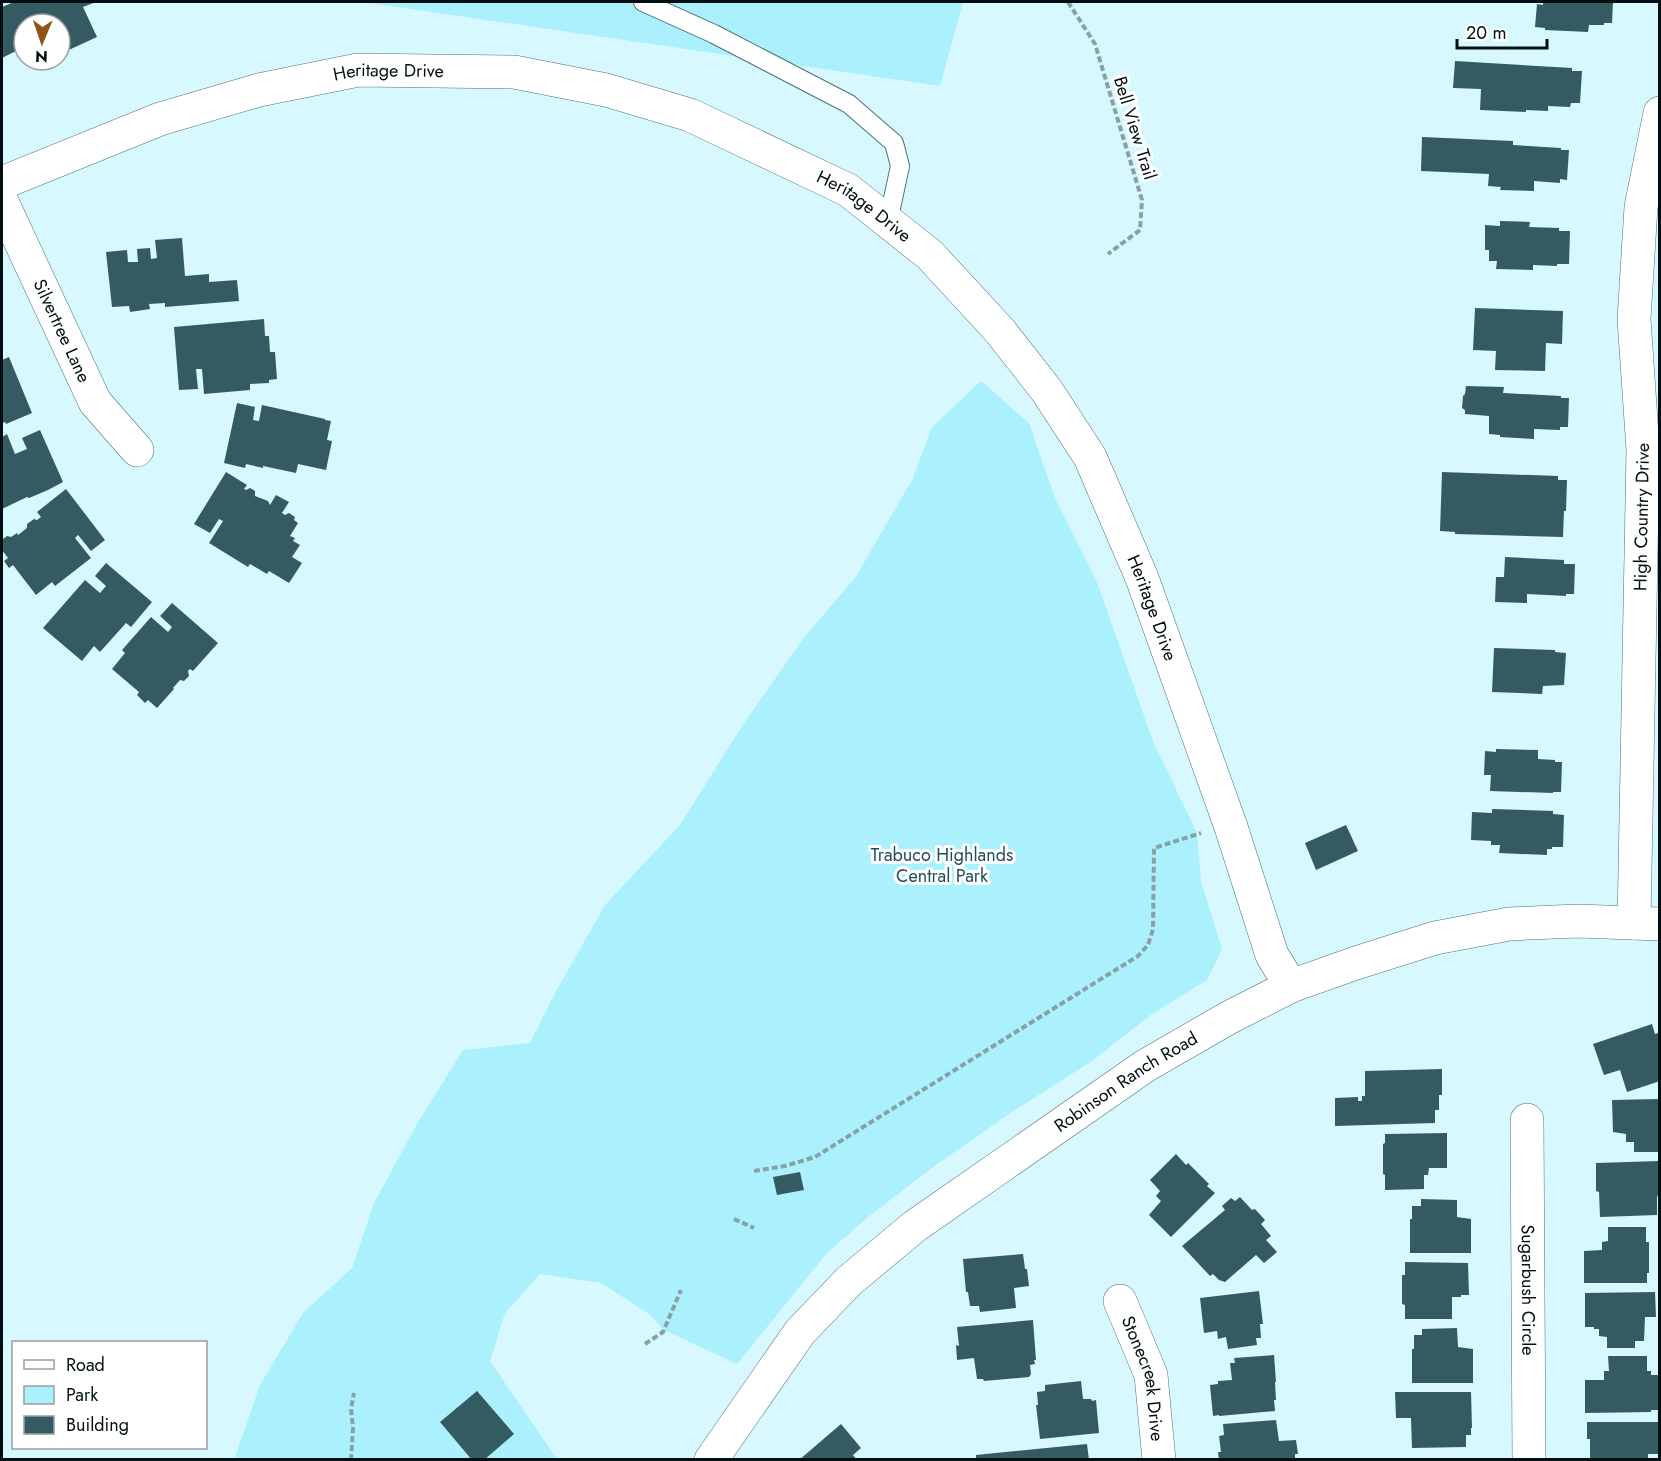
<svg xmlns="http://www.w3.org/2000/svg" width="1661" height="1461" font-family="Jost,sans-serif">
<rect width="100%" height="100%" fill="#d7f8fe"/>
<g fill="#abf1fd">
<polygon points="363,2 963,2 940,86"/>
<polygon points="981,381 1029,423 1055,498 1097,582 1153,741 1197,833 1201,881 1222,949 1207,980 1152,1014 1092,1061 1012,1112 936,1165 868,1217 827,1253 737,1364 664,1330 649,1314 601,1283 540,1274 505,1313 490,1361 557,1459 234,1460 260,1385 303,1313 352,1268 374,1203 418,1122 463,1050 530,1043 555,993 605,905 680,825 746,720 806,635 855,578 912,480 932,427"/>
</g>
<g fill="#355b62">
<polygon points="14,2 96,2 83,7 97,37 60,54 60,24 24,24 24,63 18,50 2,58 2,7"/>
<polygon points="1543,2 1613,2 1612,23 1604,23 1604,25 1589,25 1588,32 1545,30 1545,28 1535,27 1537,4 1543,5"/>
<polygon points="1455,61 1572,68 1572,71 1582,71 1580,103 1571,103 1570,107 1548,106 1548,111 1526,110 1526,112 1480,110 1481,89 1453,88"/>
<polygon points="1422,137 1513,141 1513,145 1561,148 1561,150 1569,150 1567,180 1560,179 1560,183 1534,181 1534,191 1500,190 1501,187 1488,186 1489,174 1421,171"/>
<polygon points="1500,221 1530,222 1529,227 1559,228 1559,231 1570,231 1569,264 1557,264 1557,266 1533,265 1533,270 1496,269 1497,261 1489,261 1489,250 1485,250 1485,225 1500,226"/>
<polygon points="182,238 185,276 209,274 209,282 237,280 239,301 165,307 165,303 149,304 150,309 130,312 129,306 112,307 106,252 127,250 128,262 138,262 137,249 150,248 151,259 157,258 155,240"/>
<polygon points="1475,308 1563,311 1562,344 1546,343 1545,371 1495,370 1496,351 1473,350"/>
<polygon points="264,319 265,336 269,336 270,352 275,352 277,379 269,380 269,383 250,384 250,390 204,394 202,369 196,369 198,389 179,390 174,327"/>
<polygon points="9,357 32,413 6,424 5,422 2,423 2,360"/>
<polygon points="1466,386 1504,387 1503,393 1561,396 1561,398 1569,398 1568,427 1560,427 1560,430 1534,429 1534,439 1500,437 1500,435 1489,434 1489,416 1465,414 1465,410 1462,408 1463,396 1465,394"/>
<polygon points="237,403 255,407 253,420 259,421 262,405 325,419 325,420 331,421 327,440 332,441 326,470 298,464 296,473 263,466 263,468 246,464 245,468 224,463"/>
<polygon points="40,430 63,482 48,490 29,498 27,497 2,509 2,437 7,434 15,454 27,449 22,438"/>
<polygon points="226,472 247,485 244,489 246,490 250,488 255,491 255,496 268,501 270,505 276,495 289,502 282,513 285,515 289,513 295,517 294,520 298,523 290,536 295,538 293,541 300,545 292,557 302,563 289,583 269,571 267,574 250,564 248,567 209,543 223,521 219,519 210,533 194,524"/>
<polygon points="1442,472 1558,476 1558,480 1567,480 1566,511 1564,511 1563,537 1455,534 1455,532 1440,531"/>
<polygon points="66,489 105,540 91,551 78,535 75,538 91,558 55,586 52,582 36,595 13,565 9,568 4,561 8,558 2,550 2,540 7,536 11,537 17,533 18,535 27,528 27,524 34,519 37,520 41,517 37,512"/>
<polygon points="1505,557 1564,560 1564,564 1575,564 1574,594 1566,594 1566,596 1527,594 1527,603 1495,602 1496,577 1504,577"/>
<polygon points="106,563 152,602 131,627 126,623 100,652 94,646 82,661 43,628 85,580 100,593 106,586 95,576"/>
<polygon points="172,603 218,643 193,671 190,669 188,671 189,676 184,681 180,680 173,688 174,689 157,708 148,700 145,703 137,695 139,692 112,669 125,653 122,650 151,617 168,632 172,627 160,616"/>
<polygon points="1494,648 1555,650 1555,652 1566,653 1564,685 1543,686 1542,694 1492,692"/>
<polygon points="1496,749 1538,750 1538,759 1555,760 1555,762 1562,762 1561,792 1553,792 1553,793 1490,791 1491,775 1484,775 1485,751 1496,752"/>
<polygon points="1492,809 1553,811 1553,814 1564,815 1563,847 1552,847 1552,849 1547,849 1547,855 1499,853 1500,845 1491,845 1491,841 1471,840 1472,812 1492,813"/>
<polygon points="1346,825 1358,851 1316,870 1305,843"/>
<polygon points="1652,1024 1655,1034 1658,1033 1660,1038 1660,1081 1627,1092 1620,1070 1604,1075 1593,1044"/>
<polygon points="1442,1069 1442,1095 1439,1095 1439,1110 1435,1110 1435,1123 1335,1126 1335,1098 1358,1097 1358,1101 1362,1101 1362,1096 1365,1096 1365,1071"/>
<polygon points="1660,1099 1660,1152 1634,1152 1634,1142 1626,1142 1626,1134 1613,1132 1612,1100"/>
<polygon points="1447,1133 1447,1168 1429,1168 1428,1175 1424,1175 1424,1189 1385,1190 1385,1175 1383,1174 1383,1144 1385,1143 1385,1134"/>
<polygon points="1176,1154 1186,1165 1188,1163 1209,1184 1207,1186 1215,1193 1171,1237 1149,1215 1161,1201 1156,1196 1160,1191 1150,1180"/>
<polygon points="1660,1161 1660,1195 1657,1196 1657,1215 1600,1217 1599,1192 1596,1191 1596,1163"/>
<polygon points="800,1172 804,1190 777,1195 773,1177"/>
<polygon points="1240,1197 1252,1210 1255,1209 1265,1220 1261,1224 1271,1236 1266,1240 1277,1252 1264,1263 1256,1255 1225,1282 1219,1280 1213,1274 1210,1276 1182,1246 1225,1210 1222,1206 1231,1198 1235,1201"/>
<polygon points="1421,1199 1457,1200 1457,1217 1471,1219 1471,1253 1410,1253 1410,1219 1412,1219 1412,1206 1421,1206"/>
<polygon points="1608,1227 1646,1227 1646,1242 1649,1242 1649,1273 1647,1273 1647,1283 1584,1283 1584,1251 1602,1250 1602,1242 1608,1241"/>
<polygon points="1023,1254 1025,1269 1027,1269 1029,1286 1014,1288 1016,1308 980,1312 979,1306 970,1306 968,1292 966,1292 963,1259"/>
<polygon points="1405,1262 1468,1263 1469,1295 1461,1295 1461,1297 1452,1297 1452,1319 1405,1319 1405,1305 1402,1304 1402,1275 1405,1275"/>
<polygon points="1259,1291 1263,1324 1260,1324 1261,1338 1256,1338 1257,1345 1228,1349 1226,1337 1218,1339 1217,1331 1204,1333 1200,1298"/>
<polygon points="1655,1292 1656,1317 1645,1317 1644,1341 1635,1341 1635,1348 1607,1348 1607,1337 1599,1336 1599,1329 1594,1329 1594,1327 1585,1327 1585,1293"/>
<polygon points="1033,1320 1036,1360 1034,1360 1035,1364 1030,1365 1031,1374 1029,1377 984,1381 983,1379 977,1379 974,1358 957,1360 956,1345 959,1346 957,1327"/>
<polygon points="1457,1328 1458,1347 1473,1349 1473,1383 1412,1383 1412,1349 1414,1349 1414,1335 1422,1335 1422,1329"/>
<polygon points="1274,1355 1276,1382 1275,1382 1276,1400 1274,1400 1275,1411 1219,1416 1219,1415 1213,1416 1210,1385 1218,1384 1218,1381 1232,1380 1230,1363 1235,1363 1234,1358"/>
<polygon points="1608,1356 1647,1356 1647,1371 1651,1371 1651,1375 1660,1375 1660,1410 1651,1410 1651,1412 1585,1413 1585,1380 1604,1380 1604,1371 1609,1371"/>
<polygon points="1081,1381 1083,1399 1091,1399 1092,1401 1096,1400 1099,1433 1040,1439 1036,1405 1038,1405 1037,1392 1045,1391 1045,1385"/>
<polygon points="477,1391 514,1434 484,1460 472,1460 440,1422"/>
<polygon points="1395,1392 1471,1392 1472,1428 1471,1428 1471,1435 1466,1435 1466,1447 1412,1448 1411,1418 1396,1418"/>
<polygon points="1276,1420 1279,1441 1296,1440 1298,1454 1295,1454 1295,1460 1219,1460 1218,1452 1221,1452 1219,1436 1224,1435 1223,1424"/>
<polygon points="1587,1422 1660,1422 1660,1454 1648,1454 1648,1460 1590,1460 1590,1439 1587,1439"/>
<polygon points="841,1424 861,1448 853,1455 857,1460 799,1460"/>
<polygon points="1087,1444 1089,1460 976,1460 976,1455"/>
</g>
<g fill="none" stroke-linecap="round" stroke-linejoin="round">
<g stroke="#4b7279" stroke-width="20">
<polyline id="lane" points="643,2 714,34 849,104 894,143 900,166 888,222"/>
</g>
<g stroke="#4b7279" stroke-width="34">
<g id="street">
<path id="s1" d="M2 183 160 119 259 90 358 70 514 72 606 90 690 115 848 190 930 255 1000 331 1047 391 1090 457 1142 578 1231 827 1272 955 1291 986"/>
<path id="s2" d="M2 202 95 402 137 450"/>
<path id="s3" d="M1634 923 1643 450 1634 319 1641 207 1660 113"/>
<path id="s4" d="M1527 1120 1529 1460"/>
<path id="s5" d="M1120 1301 1151 1375 1159 1460"/>
</g>
</g>
<g stroke="#4b7279" stroke-width="34">
<g id="secondary">
<path id="s6" d="M711 1460 800 1332 849 1281 915 1226 1145 1066 1230 1017 1291 986 1356 963 1435 938 1509 924 1578 921 1660 924"/>
</g>
</g>
<g stroke="#87a1a6" stroke-width="4" stroke-dasharray="6 3" stroke-linecap="butt">
<polyline points="1068,2 1095,44 1142,200 1140,230 1108,254"/>
<polyline points="754,1171 785,1166 815,1157 1138,956 1148,945 1153,929 1154,848 1201,833"/>
<polyline points="734,1219 754,1228"/>
<polyline points="645,1344 663,1332 681,1290"/>
<polyline points="351,1460 353,1428 351,1409 354,1393"/>
</g>
<use href="#lane" stroke="#fff" stroke-width="18"/>
<use href="#street" stroke="#fff" stroke-width="33"/>
<use href="#secondary" stroke="#fff" stroke-width="33"/>
</g>
<g text-anchor="middle" dominant-baseline="central" stroke-width="6" stroke-linejoin="round" paint-order="stroke">
<g font-size="18" fill="#020f12" stroke="#fff">
<text stroke="none"><textPath href="#s1" startOffset="405">Heritage Drive</textPath></text>
<text transform="translate(1135 128) rotate(73)">Bell View Trail</text>
<text stroke="none"><textPath href="#s1" startOffset="909">Heritage Drive</textPath></text>
<text stroke="none"><textPath href="#s2" startOffset="142">Silvertree Lane</textPath></text>
<text stroke="none"><textPath href="#s3" startOffset="406">High Country Drive</textPath></text>
<text stroke="none"><textPath href="#s1" startOffset="1413">Heritage Drive</textPath></text>
<text stroke="none"><textPath href="#s6" startOffset="568">Robinson Ranch Road</textPath></text>
<text stroke="none"><textPath href="#s4" startOffset="170">Sugarbush Circle</textPath></text>
<text stroke="none"><textPath href="#s5" startOffset="82">Stonecreek Drive</textPath></text>
</g>
<g font-size="18" fill="#224e56" stroke="#fff">
<text x="942" y="855">Trabuco Highlands<tspan x="942" dy="21">Central Park</tspan></text>
</g>
</g>
<rect width="1661" height="1461" fill="none" stroke="#020f12" stroke-width="6"/>
<rect x="12" y="1341" width="195" height="108" fill="#ffffff" stroke="#9a9fa0" stroke-width="1.5"/>
<rect x="24" y="1360" width="30" height="9" fill="#ffffff" stroke="#9a9fa0" stroke-width="1.5"/>
<text x="66" y="1371" font-size="18" fill="#020f12">Road</text>
<rect x="24" y="1386" width="30" height="18" fill="#abf1fd" stroke="#9a9fa0" stroke-width="1.5"/>
<text x="66" y="1401" font-size="18" fill="#020f12">Park</text>
<rect x="24" y="1416" width="30" height="18" fill="#355b62" stroke="#9a9fa0" stroke-width="1.5"/>
<text x="66" y="1431" font-size="18" fill="#020f12">Building</text>
<g transform="translate(42 42) rotate(182)"><circle r="28" fill="#ffffff" stroke="#9a9fa0" stroke-width="1.5"/>
<path d="M0-4.5L10 22L0 15L-10 22Z" fill="#915417"/>
<text y="-9" font-size="16" font-weight="bold" text-anchor="middle" fill="#020f12">N</text>
</g>
<path d="M1457 39v9h90v-9" fill="none" stroke="#020f12" stroke-width="3"/>
<text x="1466" y="39" font-size="18" fill="#020f12" stroke="#ffffff" stroke-width="4.5" paint-order="stroke">20 m</text>
</svg>
